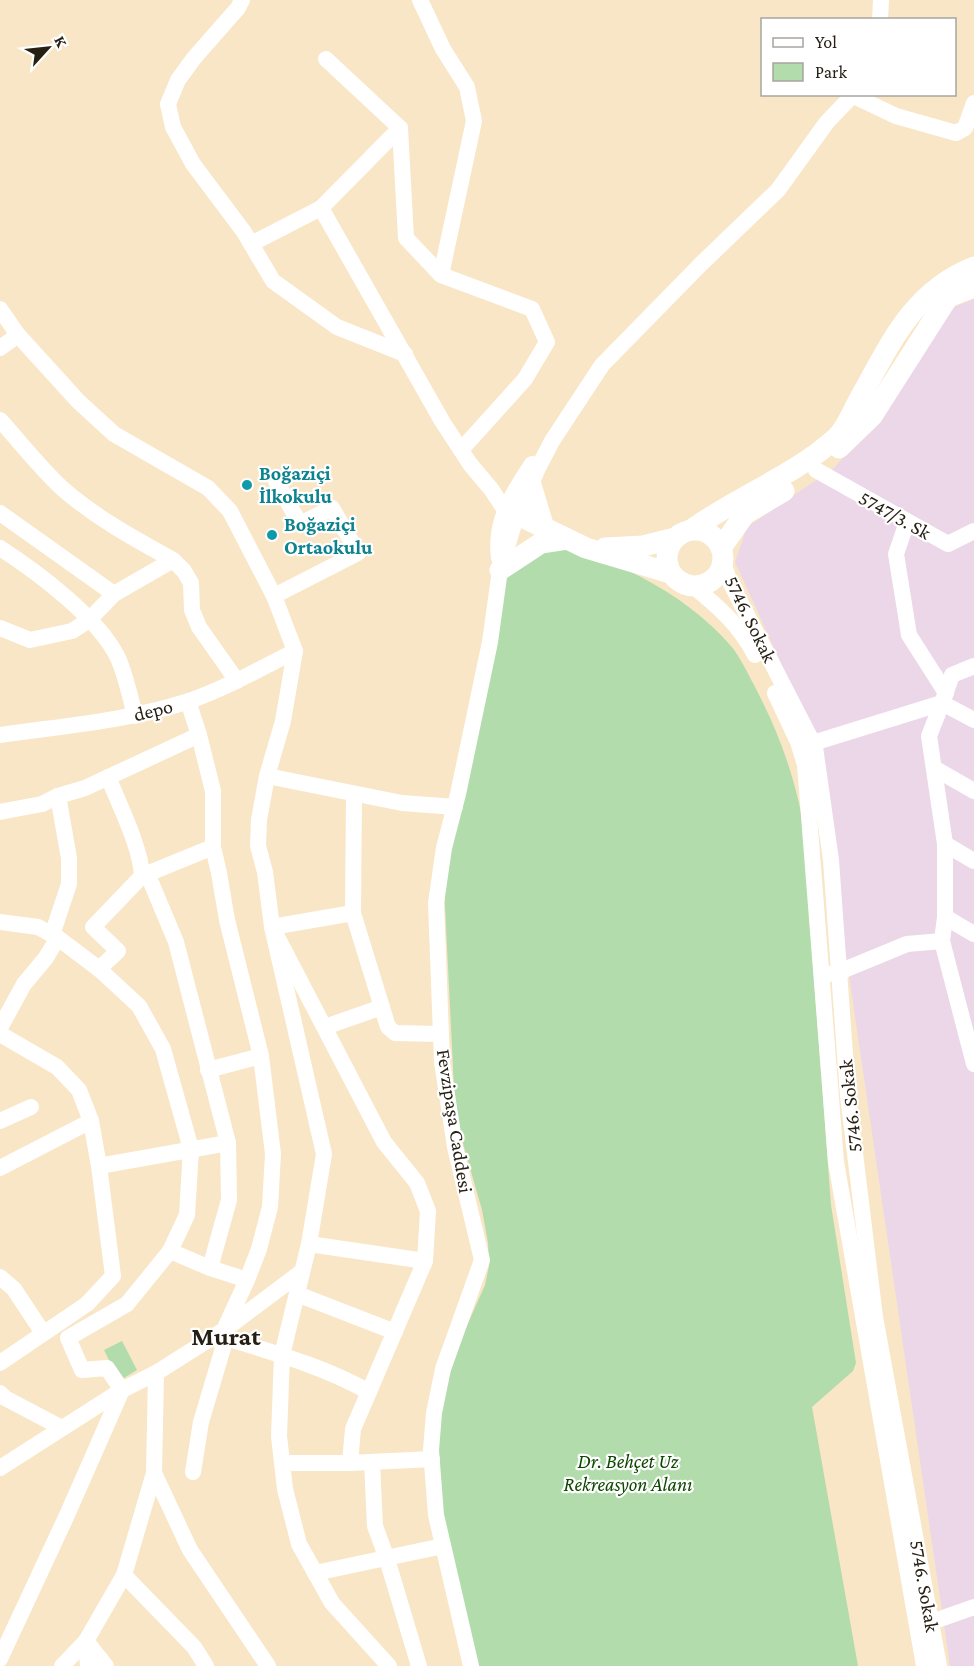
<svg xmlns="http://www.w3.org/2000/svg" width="974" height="1666" font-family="'Crimson Pro',serif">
<rect width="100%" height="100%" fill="#f9e6c6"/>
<polygon fill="#ebd7e7" points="974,299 974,1666 950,1666 814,736 735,562 747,527 834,468 877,419 949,309"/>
<g fill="#b2dcab">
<path d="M543 542C575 553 611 561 641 577 675 595 706 617 731 646 740 657 747 672 754 685 777 729 792 768 802 817L831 1205 856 1363 853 1371 812 1407 858 1666H472L436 1515 437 1414 461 1339 485 1285 489 1266 488 1243 482 1210 458 1126 455 1108 444 886 502 578Z"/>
<polygon points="122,1341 137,1370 119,1381 104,1350"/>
</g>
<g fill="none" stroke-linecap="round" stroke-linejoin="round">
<g stroke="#fff" stroke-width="16">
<polyline points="242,0 238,8 194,58 178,80 168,104 173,127 193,164 244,232 273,281 337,327 405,354"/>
<polyline points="420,0 443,49 467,87 474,121 441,275 532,309 547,342 525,379 461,450"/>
<polyline points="880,20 881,0"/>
<polyline points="326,59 400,128 406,238 441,275"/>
<polyline points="854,96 896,116 956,133 965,128 974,103"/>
<polyline points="321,208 442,421 470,464 491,489 505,510 518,515"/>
<polyline points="251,244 321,208 400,128"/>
<polyline points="0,309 18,335 78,401 114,434 208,488 230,511 274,596 295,651"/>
<polyline points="0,348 18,335"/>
<path d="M0 420C21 443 40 468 63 489 96 518 135 539 173 560L184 571 191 583 192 610 199 627 237 681"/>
<polyline points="816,470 948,544 974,531"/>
<polyline points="0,513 114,594"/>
<polyline points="907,522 896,554 909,635 946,693"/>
<path d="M0 548C37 572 99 618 118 658 126 676 130 696 135 716"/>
<path d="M499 558C494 521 512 494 532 464"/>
<polyline points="723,562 729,580 815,747 831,860 848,1096 875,1317 939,1666"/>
<path d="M694 587C719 607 740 626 755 655"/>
<polyline points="274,596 358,553 332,508 300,524 276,481"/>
<polyline points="0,628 30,640 72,631 89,620 114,594 173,560"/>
<polyline points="295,651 283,721 267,776 259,820 258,846 265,872 272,927 324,1154 309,1244 282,1355 279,1436 285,1489 299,1544 332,1603 389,1666"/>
<polyline points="775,693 798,742 805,765 836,1162 924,1666"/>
<polyline points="974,720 942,703 929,736 945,844 945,917 942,941 974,1064"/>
<path d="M0 735C62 726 126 721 186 702 224 689 260 669 295 651"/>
<polyline points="813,743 942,703 952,675 974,666"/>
<polyline points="934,768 974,791"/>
<polyline points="267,776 402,803 455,807"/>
<path d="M108 777C119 804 141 848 142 876L150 880 176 942 228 1143 229 1200 210 1268"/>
<polyline points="354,794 353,913 388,1027 395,1033 441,1034"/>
<polyline points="0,812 42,804 58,796 85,788 199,735"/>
<polyline points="945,844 974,861"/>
<polyline points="945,917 974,934"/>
<polyline points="0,922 38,927 58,938 99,969 139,1006 163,1049 191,1149 187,1215 170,1251 210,1268 247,1280"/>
<polyline points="52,935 69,884 69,858 58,796"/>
<polyline points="99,969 118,951 93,927 142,876 213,847"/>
<polyline points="829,974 839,972 907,944 942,941"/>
<polyline points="325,1027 382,1007"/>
<polyline points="0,1028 24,984 45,959 58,938"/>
<polyline points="0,1034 57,1067 79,1090 91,1121 99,1166 113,1276 87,1304 0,1363"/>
<polyline points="208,1070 261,1056"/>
<polyline points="0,1121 31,1107"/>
<polyline points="99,1166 228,1143"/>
<polyline points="0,1168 91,1121"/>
<polyline points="309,1244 425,1261"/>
<path d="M300 1273 224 1330 226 1338C275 1353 325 1367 369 1392"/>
<polyline points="0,1277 14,1289 43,1333"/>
<polyline points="297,1294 395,1332"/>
<polyline points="156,1373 154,1473 190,1550 268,1666"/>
<polyline points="0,1393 5,1398 62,1428"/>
<polyline points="372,1462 375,1526 387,1559 419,1666"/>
<polyline points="282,1463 350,1463 432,1459"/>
<polyline points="350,1463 353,1429 425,1261 428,1211 417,1183 384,1142 272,927 353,913"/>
<polyline points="0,1468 122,1390 156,1373 224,1330 247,1280 259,1249 270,1207 273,1154 261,1056 227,920 219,873 213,847 213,791 199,735 188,701"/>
<polyline points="193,1472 201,1422 226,1338"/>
<polyline points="315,1573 443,1546"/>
<polyline points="124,1575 194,1647 206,1666"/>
<polyline points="923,1625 974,1607"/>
<polyline points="0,1659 67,1515 122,1390 107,1368 82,1370 68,1338 127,1304 170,1251"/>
<polyline points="62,1666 86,1641 106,1666"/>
<polyline points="88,1666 86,1641 124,1575 154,1473"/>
<polyline points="471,1666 436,1515 431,1450 434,1413 443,1369 482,1260 455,1147 442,1062 436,903 444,848 458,794 490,642 500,570 514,524 538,468 552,441 602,365 701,264 778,190 827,122 854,94"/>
</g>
<g stroke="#fff" stroke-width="21">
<polyline points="839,448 872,416 948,297 974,287"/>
<polyline points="531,485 544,528"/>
<polyline points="518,515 586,548 670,573"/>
<circle cx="695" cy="558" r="28"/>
<path d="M691 530C738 496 794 476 837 437 847 427 853 410 860 398 890 344 913 291 974 267"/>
<polyline points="605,548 643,546 675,538"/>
<polyline points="721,548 745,514 784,491"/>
<polyline points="500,570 541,543 567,539"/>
</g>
</g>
<g fill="#0f9aa8" stroke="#fff" stroke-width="2">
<circle cx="247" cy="485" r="6"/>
<circle cx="272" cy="535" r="6"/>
</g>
<g text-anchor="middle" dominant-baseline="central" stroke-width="4.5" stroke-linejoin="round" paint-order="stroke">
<g font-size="20" font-weight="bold" fill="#0d838f" stroke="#fff" text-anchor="start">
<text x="259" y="473">Boğaziçi<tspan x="259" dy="23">İlkokulu</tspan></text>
<text x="284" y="524">Boğaziçi<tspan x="284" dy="23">Ortaokulu</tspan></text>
</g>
<g font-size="20" fill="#261f13" stroke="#fff">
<text transform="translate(895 515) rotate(29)">5747/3. Sk</text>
<text transform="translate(751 619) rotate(64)">5746. Sokak</text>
<text transform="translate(153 710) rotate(-14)">depo</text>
<text transform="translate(850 1106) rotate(-96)">5746. Sokak</text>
<text transform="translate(455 1121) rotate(81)">Fevzipaşa Caddesi</text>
<text transform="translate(925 1586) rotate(80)">5746. Sokak</text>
</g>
<g font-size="20" font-style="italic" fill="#0d4800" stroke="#fff">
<text x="628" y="1461">Dr. Behçet Uz<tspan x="628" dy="23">Rekreasyon Alanı</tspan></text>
</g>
<g font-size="26" font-weight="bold" fill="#261f13" stroke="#fff">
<text x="226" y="1336">Murat</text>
</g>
</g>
<rect x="761" y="18" width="195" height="78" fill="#ffffff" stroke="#a8a5a1" stroke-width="1.5"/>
<rect x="773" y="38" width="30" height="9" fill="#ffffff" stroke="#a8a5a1" stroke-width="1.5"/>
<text x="815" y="48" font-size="18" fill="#261f13">Yol</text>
<rect x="773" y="63" width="30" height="18" fill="#b2dcab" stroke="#a8a5a1" stroke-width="1.5"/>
<text x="815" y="78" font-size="18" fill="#261f13">Park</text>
<g transform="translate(48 48) rotate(63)" stroke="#ffffff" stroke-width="4.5" paint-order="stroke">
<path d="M0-4.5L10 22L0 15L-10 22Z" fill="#261f13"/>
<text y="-9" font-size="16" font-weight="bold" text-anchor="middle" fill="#261f13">K</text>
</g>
</svg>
